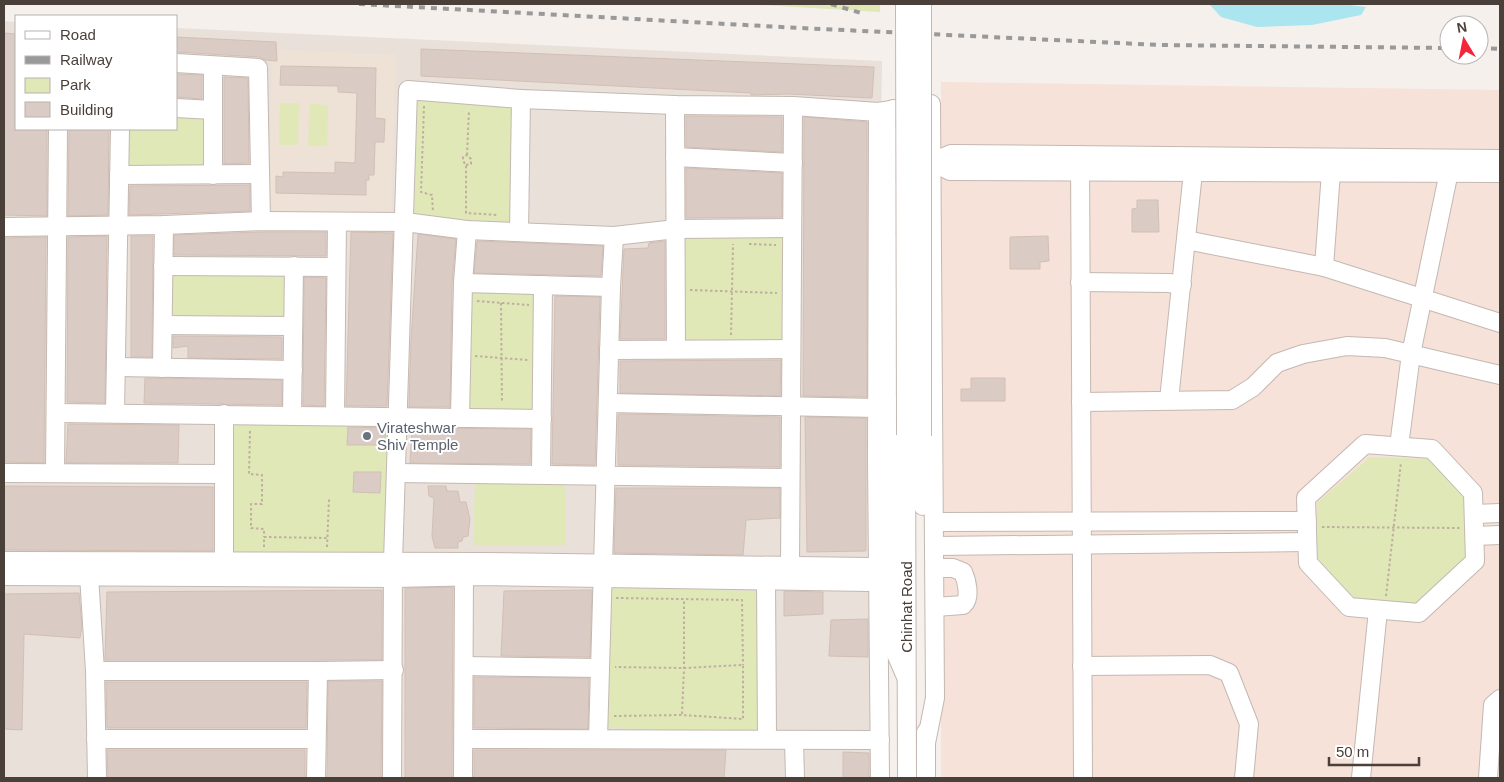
<svg xmlns="http://www.w3.org/2000/svg" width="1504" height="782" font-family="Helvetica,sans-serif">
<rect width="100%" height="100%" fill="#f5f0ec"/>
<polygon fill="#e9e0da" points="4,21 16,22 16,129 176,129 176,28 882,61 873,778 4,778"/>
<polygon fill="#f6e2d8" points="941,82 1500,90 1500,778 941,778"/>
<polygon fill="#eee1d6" points="272,50 396,54 391,212 268,212"/>
<g fill="#dfe8b6">
<polygon points="747,4 880,4 880,12"/>
<polygon points="418,97 514,103 512,223 413,217"/>
<polygon points="280,103 299,103 298,145 279,145"/>
<polygon points="310,104 328,105 327,146 308,146"/>
<polygon points="176,115 206,116 205,170 126,168 127,129 176,129"/>
<polygon points="681,232 784,234 788,346 678,345"/>
<polygon points="166,269 291,271 291,324 167,322"/>
<polygon points="468,288 540,290 538,416 465,414"/>
<polygon points="234,422 392,424 388,558 229,556"/>
<polygon points="1370,457 1428,459 1466,498 1466,558 1417,607 1354,601 1316,556 1317,503"/>
<polygon points="475,483 566,484 566,546 473,546"/>
<polygon points="609,588 758,591 758,732 608,728"/>
</g>
<polygon fill="#abe5ef" points="1209,4 1341,4 1366,7 1361,15 1312,25 1257,27 1221,17"/>
<g fill="#daccc4" stroke="#d2bfb4">
<polygon points="4,33 16,34 16,129 47,129 47,216 4,215"/>
<polygon points="176,37 276,42 277,61 265,60 259,57 176,52"/>
<polygon points="421,49 874,67 872,98 788,94 751,95 751,93 421,76"/>
<polygon points="281,66 376,68 375,118 385,119 384,142 375,142 374,175 369,175 369,180 366,180 366,195 276,193 276,176 283,177 283,172 335,173 335,162 355,163 357,93 338,92 338,86 280,85"/>
<polygon points="176,74 202,75 202,99 176,97"/>
<polygon points="224,77 248,78 249,163 224,164"/>
<polygon points="686,116 782,117 782,152 686,147"/>
<polygon points="804,117 867,122 867,397 803,396"/>
<polygon points="69,129 109,129 108,215 68,216"/>
<polygon points="686,168 782,173 782,217 686,218"/>
<polygon points="250,185 250,211 129,215 130,186"/>
<polygon points="1137,200 1158,200 1159,232 1132,232 1132,209 1137,208"/>
<polygon points="261,232 326,232 326,256 174,255 174,235"/>
<polygon points="351,232 393,233 387,406 346,406"/>
<polygon points="418,234 456,239 452,283 450,407 409,407 411,340"/>
<polygon points="107,236 105,403 67,402 68,237"/>
<polygon points="131,236 153,236 152,357 131,357"/>
<polygon points="1048,236 1049,261 1040,262 1040,269 1010,269 1010,237"/>
<polygon points="46,237 44,463 4,462 4,238"/>
<polygon points="477,241 603,246 601,276 474,273"/>
<polygon points="665,241 665,339 620,339 624,249 648,248 649,243"/>
<polygon points="304,277 326,278 324,406 303,405"/>
<polygon points="555,296 600,297 595,465 552,464"/>
<polygon points="173,336 282,337 282,359 188,358 188,346 173,348"/>
<polygon points="781,360 780,396 620,393 620,361"/>
<polygon points="145,378 282,380 282,405 144,403"/>
<polygon points="971,378 1005,378 1005,401 961,401 961,389 971,389"/>
<polygon points="620,414 780,417 780,467 618,465 618,415"/>
<polygon points="805,417 866,418 866,551 807,552"/>
<polygon points="68,424 179,425 178,463 66,463"/>
<polygon points="348,427 386,428 385,445 347,445"/>
<polygon points="412,428 531,429 530,464 410,463"/>
<polygon points="354,472 381,472 380,493 353,492"/>
<polygon points="4,486 213,487 213,551 4,550"/>
<polygon points="428,486 446,486 447,491 458,491 460,502 466,502 470,519 468,536 463,537 462,541 458,542 458,548 435,548 432,536 434,498 429,496"/>
<polygon points="616,488 780,488 780,518 746,520 743,555 614,553"/>
<polygon points="453,587 452,778 405,778 405,588"/>
<polygon points="382,590 382,660 105,660 107,592"/>
<polygon points="592,590 590,657 501,656 504,591"/>
<polygon points="784,591 823,592 823,614 784,616"/>
<polygon points="79,593 82,626 80,638 24,634 22,730 4,729 4,594"/>
<polygon points="868,619 868,657 829,656 831,620"/>
<polygon points="474,677 589,678 588,729 474,728"/>
<polygon points="328,681 382,681 381,778 327,778"/>
<polygon points="106,682 307,682 306,728 107,728"/>
<polygon points="107,750 305,750 305,778 108,778"/>
<polygon points="474,750 726,750 724,778 474,778"/>
<polygon points="843,752 869,753 869,778 843,778"/>
</g>
<g fill="none" stroke-linecap="round" stroke-linejoin="round">
<g stroke="#c4b8b1" stroke-width="20">
<g id="minor">
<polyline points="176,63 258,68 261,221"/>
<polyline points="675,105 676,349"/>
<polyline points="176,108 213,110"/>
<polyline points="893,109 893,647 906,677"/>
<polyline points="878,112 877,462 880,778"/>
<polyline points="1080,155 1083,778"/>
<polyline points="675,157 793,163"/>
<polyline points="932,162 950,171 1500,173"/>
<polyline points="932,162 951,154 1500,159"/>
<polyline points="1331,172 1324,267 1500,323"/>
<polyline points="119,175 260,174"/>
<polyline points="213,175 213,66"/>
<polyline points="4,227 164,225 261,221 405,222 467,230 614,236 676,229 792,228"/>
<polyline points="519,232 521,99"/>
<polyline points="1186,240 1324,267"/>
<polyline points="163,266 336,267"/>
<polyline points="1080,282 1169,283 1182,285"/>
<polyline points="463,283 611,287"/>
<polyline points="163,325 293,326"/>
<polyline points="609,350 791,349"/>
<polyline points="116,367 293,370"/>
<polyline points="162,368 164,225"/>
<polyline points="1169,400 1193,172"/>
<polyline points="1081,402 1232,400 1253,387 1277,363 1303,354 1347,346 1385,348 1500,375"/>
<polyline points="608,403 878,408 889,407"/>
<polyline points="57,413 542,419"/>
<polyline points="115,413 120,129"/>
<polyline points="224,414 224,562"/>
<polyline points="292,415 294,266"/>
<polyline points="335,416 337,222"/>
<polyline points="460,417 463,283 467,230"/>
<polyline points="906,435 907,778"/>
<polyline points="922,436 923,506"/>
<polygon points="1365,444 1432,449 1473,493 1475,561 1419,613 1349,607 1308,563 1306,498"/>
<polyline points="1399,446 1411,354 1451,162"/>
<polyline points="4,473 224,474"/>
<polyline points="55,473 58,129"/>
<polyline points="396,473 790,478"/>
<polyline points="541,474 543,285"/>
<polyline points="1474,514 1500,513"/>
<polyline points="935,522 1307,521"/>
<polyline points="1475,536 1500,535"/>
<polyline points="935,546 1307,542"/>
<polyline points="4,561 484,562 869,567 878,575"/>
<polyline points="790,566 793,106"/>
<polyline points="89,575 95,671 97,778"/>
<polyline points="4,576 394,578 483,576 868,582 878,575 893,575"/>
<polyline points="766,580 767,739"/>
<path d="M935 607 963 605C971 598 967 581 963 572L953 568H935"/>
<polyline points="464,666 600,668"/>
<polyline points="1082,666 1210,665 1229,673 1249,724 1244,778"/>
<polyline points="95,671 318,671 394,670"/>
<polyline points="926,732 926,778"/>
<polyline points="96,739 316,739"/>
<polyline points="464,739 880,740"/>
<polyline points="598,739 611,287 614,236"/>
<polyline points="794,740 795,778"/>
<polyline points="316,778 318,671"/>
<polyline points="392,778 393,562 408,90 521,99 675,105 793,106 878,112 931,104 935,698 926,743"/>
<polyline points="463,778 464,576"/>
<polyline points="1361,778 1378,610"/>
<polyline points="1488,778 1493,705 1500,699"/>
</g>
</g>
<g stroke="#c2ada0" stroke-width="2" stroke-dasharray="2.5 2.5" stroke-linecap="butt">
<polyline points="424,106 421,192 432,195 433,212"/>
<polyline points="467,155 469,110"/>
<polyline points="466,165 471,164 471,159 467,155 463,157 463,161 466,165 466,213 498,215"/>
<polyline points="749,244 776,245"/>
<polyline points="690,290 777,293"/>
<polyline points="477,301 529,305"/>
<polyline points="501,303 502,403"/>
<polyline points="731,335 733,244"/>
<polyline points="475,356 528,360"/>
<polyline points="250,431 249,474 262,475 262,504 251,504 251,528 264,529 264,537"/>
<polyline points="1322,527 1460,528"/>
<polyline points="264,547 264,537 327,538"/>
<polyline points="327,547 329,499"/>
<polyline points="1386,596 1401,462"/>
<polyline points="616,598 742,600 743,665"/>
<polyline points="682,714 684,668 684,599"/>
<polyline points="614,716 682,715 743,719 743,665 684,668 615,667"/>
</g>
<use href="#minor" stroke="#fff" stroke-width="18"/>
<g stroke="#999" stroke-width="4" stroke-dasharray="6 6" stroke-linecap="butt">
<polyline points="359,4 800,28 1161,45 1449,48"/>
<polyline points="831,4 864,14"/>
<polyline points="1479,48 1500,49"/>
</g>
<g stroke="#c4b8b1" stroke-width="20" stroke-linecap="butt">
<g id="minor-bridge">
<polyline points="905,4 906,435"/>
<polyline points="922,4 922,436"/>
</g>
</g>
<use href="#minor-bridge" stroke="#fff" stroke-width="18"/>
</g>
<circle fill="#6b7280" stroke="#fff" stroke-width="2" cx="367" cy="436" r="5"/>
<g text-anchor="middle" dominant-baseline="central" stroke-width="4" stroke-linejoin="round" paint-order="stroke">
<g font-size="15" fill="#5b616d" stroke="#fff" text-anchor="start">
<text x="377" y="427">Virateshwar<tspan x="377" dy="17">Shiv Temple</tspan></text>
</g>
<g font-size="15" fill="#4a3f39" stroke="#fff">
<text transform="translate(906 607) rotate(-90)">Chinhat Road</text>
</g>
</g>
<rect width="1504" height="782" fill="none" stroke="#4a3f39" stroke-width="10"/>
<rect x="15" y="15" width="162" height="115" fill="#ffffff" stroke="#b7b2b0"/>
<rect x="25" y="31" width="25" height="8" fill="#ffffff" stroke="#b7b2b0"/>
<text x="60" y="40" font-size="15" fill="#4a3f39">Road</text>
<rect x="25" y="56" width="25" height="8" fill="#999999" stroke="#b7b2b0"/>
<text x="60" y="65" font-size="15" fill="#4a3f39">Railway</text>
<rect x="25" y="78" width="25" height="15" fill="#dfe8b6" stroke="#b7b2b0"/>
<text x="60" y="90" font-size="15" fill="#4a3f39">Park</text>
<rect x="25" y="102" width="25" height="15" fill="#daccc4" stroke="#b7b2b0"/>
<text x="60" y="115" font-size="15" fill="#4a3f39">Building</text>
<g transform="translate(1464 40) rotate(350)"><circle r="24" fill="#ffffff" stroke="#b7b2b0"/>
<path d="M0-4L9 19L0 12L-9 19Z" fill="#f4243b"/>
<text y="-8" font-size="14" font-weight="bold" text-anchor="middle" fill="#4a3f39">N</text>
</g>
<path d="M1329 757v8h90v-8" fill="none" stroke="#4a3f39" stroke-width="2.5"/>
<text x="1336" y="757" font-size="15" fill="#4a3f39" stroke="#ffffff" stroke-width="4" paint-order="stroke">50 m</text>
</svg>
